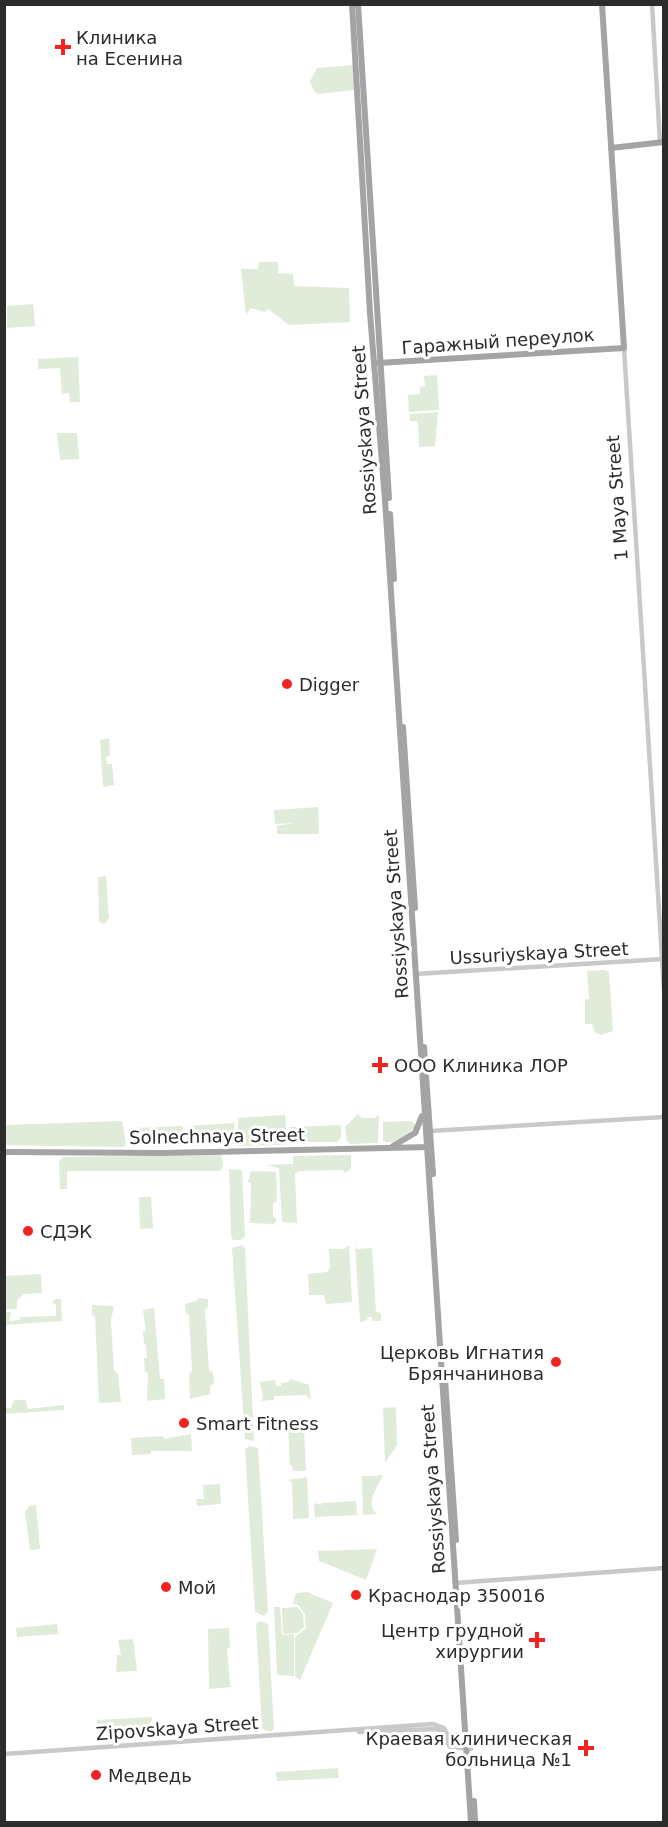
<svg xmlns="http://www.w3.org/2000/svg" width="668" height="1827" font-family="'DejaVu Sans',sans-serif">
<rect width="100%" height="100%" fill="#fff"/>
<g fill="#e1ebd9">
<polygon points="354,65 354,90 318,94 314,91 310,81 317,68"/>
<polygon points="259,262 278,262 278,273 293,274 294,286 349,288 350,322 289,325 268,309 265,312 251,308 246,315 241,269 258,269"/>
<polygon points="33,304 35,326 7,328 7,306"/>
<polygon points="78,357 80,402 70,402 69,393 62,394 60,368 38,369 38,359"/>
<polygon points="437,375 439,410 409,412 408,395 420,394 420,387 425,386 424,376"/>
<polygon points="438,412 435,446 419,447 418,421 410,421 410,414"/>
<polygon points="57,433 77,433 79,459 60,460"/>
<polygon points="109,738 110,756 106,757 107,764 112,764 114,785 103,787 100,740"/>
<polygon points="318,807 319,834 277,834 277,826 294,823 275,824 274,810"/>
<polygon points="106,876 109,918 104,924 99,922 98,877"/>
<polygon points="605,970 609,972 613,1031 601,1035 595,1032 592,1024 585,1024 585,999 589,999 587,971"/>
<polygon points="358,1114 362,1118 375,1118 379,1115 378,1143 350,1144 347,1141 345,1127"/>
<polygon points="285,1115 287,1140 285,1145 238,1146 238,1118"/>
<polygon points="122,1121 126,1144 124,1147 5,1145 5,1125"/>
<path d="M411 1121 416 1125C409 1136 395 1146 383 1141V1122Z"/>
<polygon points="234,1123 234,1144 190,1146 188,1126"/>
<polygon points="341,1125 341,1138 337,1142 291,1142 290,1127"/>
<polygon points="183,1126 183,1146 132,1145 133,1128"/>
<polygon points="221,1155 223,1166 220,1171 67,1171 67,1189 60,1189 59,1162 63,1157"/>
<polygon points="351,1155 351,1168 347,1172 344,1173 343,1170 299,1171 295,1174 297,1223 282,1222 279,1168 266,1165 293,1164 293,1156"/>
<polygon points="229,1169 242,1170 245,1236 241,1240 233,1240 231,1236"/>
<polygon points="251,1171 276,1172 277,1200 273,1204 273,1216 277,1220 274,1224 250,1223 251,1183 248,1182"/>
<polygon points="139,1197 151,1197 153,1228 140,1229"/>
<polygon points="242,1245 245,1248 254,1441 245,1439 232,1248"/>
<polygon points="349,1245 352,1302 326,1304 324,1295 309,1295 308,1274 327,1272 330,1267 329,1249 344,1249"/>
<polygon points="355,1246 357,1249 372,1248 376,1312 381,1313 381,1321 373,1321 371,1317 368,1317 367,1320 360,1322"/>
<polygon points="41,1274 42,1293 24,1294 17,1300 17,1309 5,1309 5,1276"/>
<polygon points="199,1298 208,1299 208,1307 205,1310 209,1370 213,1373 214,1383 210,1386 210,1394 190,1399 189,1374 192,1371 189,1315 186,1313 185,1304 197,1301"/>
<polygon points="55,1299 61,1299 62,1321 5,1325 5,1312 11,1312 9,1321 20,1320 20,1317 56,1316 56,1304 52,1303"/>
<polygon points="92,1305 114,1306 111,1320 114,1371 118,1374 121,1402 99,1403 95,1316 92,1315"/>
<polygon points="154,1308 160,1379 164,1379 165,1399 147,1401 148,1372 145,1372 144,1358 147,1358 146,1345 144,1344 143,1331 146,1331 143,1310"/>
<polygon points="290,1379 309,1385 311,1400 306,1395 274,1396 274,1400 261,1401 263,1398 260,1382 275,1380 276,1386 281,1386 281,1383 289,1382"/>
<polygon points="14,1400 26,1400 28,1409 64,1405 64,1410 5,1414 5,1408 11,1408"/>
<polygon points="396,1407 397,1445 385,1463 383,1408"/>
<polygon points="288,1429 304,1429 306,1471 293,1471 292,1466 290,1465"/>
<polygon points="191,1434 192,1451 151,1451 151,1454 132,1455 131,1438 163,1436 164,1439"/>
<polygon points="249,1446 258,1448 268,1611 264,1616 255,1612 245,1449"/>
<path d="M378 1475H383C378 1487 364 1504 377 1514L363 1515 362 1476H375L376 1478Z"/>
<polygon points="307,1477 309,1518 293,1519 292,1482 288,1480"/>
<polygon points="220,1484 221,1504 197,1506 196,1499 204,1499 203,1485"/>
<polygon points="356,1501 357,1515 315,1517 314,1503 321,1505 322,1503"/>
<polygon points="36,1505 40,1549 30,1550 25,1512 29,1506"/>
<polygon points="377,1549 366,1580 319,1561 318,1551"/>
<polygon points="307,1592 333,1603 300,1680 295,1676 295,1637 306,1628 305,1614 298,1605 293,1604 296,1593"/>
<polygon points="274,1607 280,1607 282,1635 294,1634 294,1676 277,1675"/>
<polygon points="297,1607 303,1614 304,1627 297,1633 283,1634 282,1608"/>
<polygon points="260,1621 268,1624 274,1728 271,1732 262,1729 256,1624"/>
<polygon points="57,1624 58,1634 17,1637 16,1628"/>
<polygon points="229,1628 230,1648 227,1648 230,1686 232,1687 209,1689 208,1629"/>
<polygon points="133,1639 137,1671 116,1672 117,1655 121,1655 118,1640"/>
<polygon points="152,1717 148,1734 98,1737 97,1720"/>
<polygon points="338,1768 339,1778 277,1781 276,1772"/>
</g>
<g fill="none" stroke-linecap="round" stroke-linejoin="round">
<g stroke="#c9c9c9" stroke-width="4.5">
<polyline points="652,4 660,143"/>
<polyline points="624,348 664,990"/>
<polyline points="415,974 664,959"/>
<polyline points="430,1131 664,1117"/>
<polyline points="455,1583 664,1568"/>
<polyline points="359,1732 436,1729 441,1731 450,1747 471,1749"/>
<polyline points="4,1754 433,1724 444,1728 452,1744 470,1744"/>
</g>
<g stroke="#a4a4a4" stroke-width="6">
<polyline points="352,4 370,313 385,500 471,1822"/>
<polyline points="358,4 389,498"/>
<polyline points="611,148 664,142"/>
<polyline points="378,363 624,348 602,4"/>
<polyline points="390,514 394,579"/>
<polyline points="403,727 415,908"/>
<polyline points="424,1047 433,1174"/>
<polyline points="393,1146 415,1133 422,1116"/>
<polyline points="4,1152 162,1153 430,1147"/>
<polyline points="445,1379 456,1540"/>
<polyline points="474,1801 475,1822"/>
</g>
</g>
<g fill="#f12421" stroke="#fff" stroke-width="2">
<path d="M60 38h6v6h6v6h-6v6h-6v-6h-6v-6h6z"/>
<circle cx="287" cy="684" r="6"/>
<path d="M377 1056h6v6h6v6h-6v6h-6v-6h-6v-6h6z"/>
<circle cx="28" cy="1231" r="6"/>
<circle cx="556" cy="1362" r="6"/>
<circle cx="184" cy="1423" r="6"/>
<circle cx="166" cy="1587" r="6"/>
<circle cx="356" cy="1595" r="6"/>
<path d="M534 1631h6v6h6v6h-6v6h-6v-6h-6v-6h6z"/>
<path d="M583 1739h6v6h6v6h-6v6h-6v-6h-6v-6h6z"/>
<circle cx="96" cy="1775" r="6"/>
</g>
<g text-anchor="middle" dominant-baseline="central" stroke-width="6" stroke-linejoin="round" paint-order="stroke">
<g font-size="18" fill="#2c2c2c" stroke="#fff" text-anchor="start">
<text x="76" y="37">Клиника<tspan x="76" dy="21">на Есенина</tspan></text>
<text x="299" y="684">Digger</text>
<text x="394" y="1065">ООО Клиника ЛОР</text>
<text x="40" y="1231">СДЭК</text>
<text x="544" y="1352" text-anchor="end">Церковь Игнатия<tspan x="544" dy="21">Брянчанинова</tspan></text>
<text x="196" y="1423">Smart Fitness</text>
<text x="178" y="1587">Мой</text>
<text x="368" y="1595">Краснодар 350016</text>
<text x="524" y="1630" text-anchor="end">Центр грудной<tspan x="524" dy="21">хирургии</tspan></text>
<text x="572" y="1738" text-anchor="end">Краевая клиническая<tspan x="572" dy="21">больница №1</tspan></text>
<text x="108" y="1775">Медведь</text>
</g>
<g font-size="18" fill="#2c2c2c" stroke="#fff">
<text transform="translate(498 341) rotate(-4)">Гаражный переулок</text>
<text transform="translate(364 430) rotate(-94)">Rossiyskaya Street</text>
<text transform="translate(617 498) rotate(-94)">1 Maya Street</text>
<text transform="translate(396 914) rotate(-94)">Rossiyskaya Street</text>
<text transform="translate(539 953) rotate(-3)">Ussuriyskaya Street</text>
<text transform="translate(217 1136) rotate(-1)">Solnechnaya Street</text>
<text transform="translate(433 1489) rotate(-94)">Rossiyskaya Street</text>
<text transform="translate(177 1728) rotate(-4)">Zipovskaya Street</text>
</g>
</g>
<rect width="668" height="1827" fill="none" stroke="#2c2c2c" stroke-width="12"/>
</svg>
